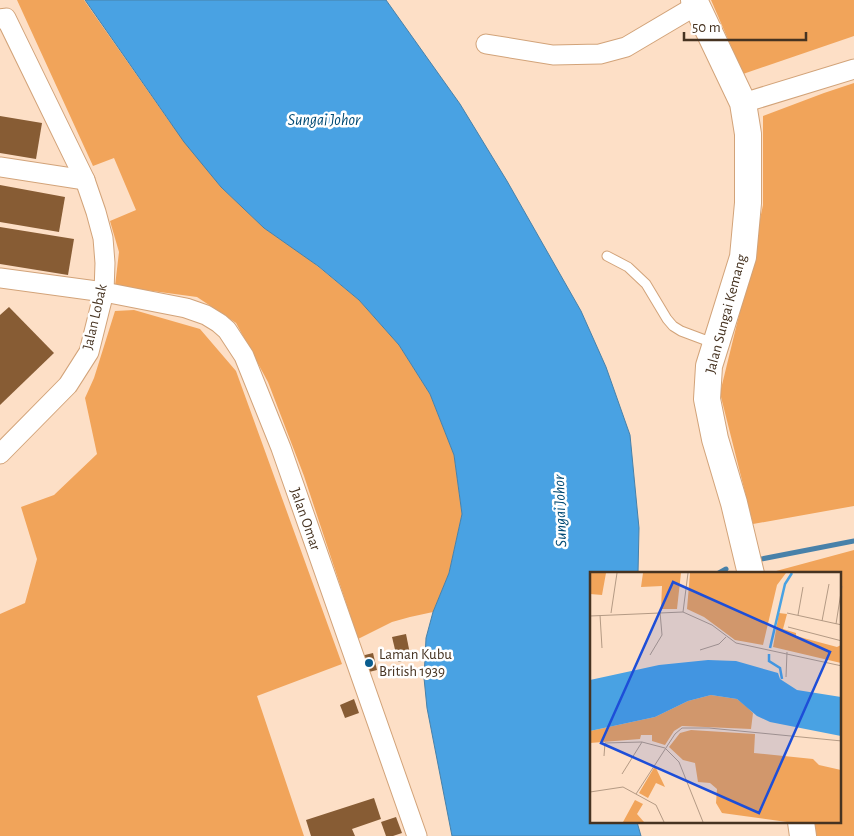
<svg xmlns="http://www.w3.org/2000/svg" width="854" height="836" font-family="'Alegreya Sans',sans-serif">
<rect width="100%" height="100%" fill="#fddfc6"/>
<g fill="#f1a45a">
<polygon points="17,0 84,0 169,121 221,187 264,228 310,260 359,300 399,345 430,394 454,455 462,514 449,573 433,612 410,617 392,622 358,639 304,476 268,382 236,323 197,297 115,286 119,252 110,221 136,210 114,158 93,166"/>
<polygon points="711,0 854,0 854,36 743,74"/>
<polygon points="854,83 854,506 753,524 720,393 743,299 763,205 763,116 824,93"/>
<polygon points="134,310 200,329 236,371 342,664 257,696 304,836 0,836 0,614 25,603 37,559 21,507 54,495 97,454 85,398 94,378 115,311"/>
<polygon points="854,550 854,836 815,836 813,822 840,822 840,574 765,574"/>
</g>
<polygon fill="#49a2e3" stroke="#4881a9" points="85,0 386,0 460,104 507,181 581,311 606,367 630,435 639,528 638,573 592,574 592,822 637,822 641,836 452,836 427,708 424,678 426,638 433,612 449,573 462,514 454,455 430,394 399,345 359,300 318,266 264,228 221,187 184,142"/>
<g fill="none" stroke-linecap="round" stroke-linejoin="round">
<g stroke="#4881a9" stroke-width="5">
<polyline points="756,560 854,541"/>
<polyline points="717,574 726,569"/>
</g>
</g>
<g fill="#875c34">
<polygon points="0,116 42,123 36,159 0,153"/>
<polygon points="0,185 65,197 59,232 0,222"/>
<polygon points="0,227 74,239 68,275 0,264"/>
<polygon points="9,307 54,353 0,405 0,315"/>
<polygon points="406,634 411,659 398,662 392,637"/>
<polygon points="373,653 377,670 365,673 361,656"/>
<polygon points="354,699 359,713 345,718 340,705"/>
<polygon points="374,798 381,819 352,829 355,836 311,836 306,820"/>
<polygon points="396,817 402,833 393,836 386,836 381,822"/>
</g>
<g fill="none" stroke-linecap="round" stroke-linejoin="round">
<g stroke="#d2a379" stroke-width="11">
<polyline id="lane" points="607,256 628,267 646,284 667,319 673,326 681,331 713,343"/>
</g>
<g stroke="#d2a379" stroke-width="21">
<g id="street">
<polyline points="0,19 6,18 85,180 96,212 103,238 105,263 104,292 89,352 68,385 0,454"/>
<polyline points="486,44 553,55 600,54 626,47 697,5"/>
<polyline points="743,103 854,69"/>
<polyline points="0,167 85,180"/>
<path id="s1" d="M0 278 104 292 186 308 206 315 219 323 227 330 244 356 281 448 417 836"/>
</g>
</g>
<g stroke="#d2a379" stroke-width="28">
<g id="secondary">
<polyline points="694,0 743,103 748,134 748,203 743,257 709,366 707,399 715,439 734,503 751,574"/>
<polyline points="801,822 803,836"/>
</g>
</g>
<use href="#lane" stroke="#fff" stroke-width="9"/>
<use href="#street" stroke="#fff" stroke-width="19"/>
<use href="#secondary" stroke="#fff" stroke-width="26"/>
</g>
<circle fill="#095d8f" stroke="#fff" stroke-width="2" cx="369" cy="663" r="5"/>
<g text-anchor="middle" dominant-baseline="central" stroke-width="5" stroke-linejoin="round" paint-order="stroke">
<g font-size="15" fill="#463321" stroke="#fff">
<text transform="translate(726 314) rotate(-75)">Jalan Sungai Kemang</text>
<text transform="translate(95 317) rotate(-77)">Jalan Lobak</text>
<text stroke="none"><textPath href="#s1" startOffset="441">Jalan Omar</textPath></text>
</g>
<g font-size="15" fill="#463321" stroke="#fff" text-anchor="start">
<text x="379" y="654">Laman Kubu<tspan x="379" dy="17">British 1939</tspan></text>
</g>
<g font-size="16" font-style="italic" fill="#014a74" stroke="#fff">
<text x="324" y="120">Sungai Johor</text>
<text transform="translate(560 511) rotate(-92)">Sungai Johor</text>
</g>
</g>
<g transform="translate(590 572)">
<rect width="251" height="251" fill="#fddfc6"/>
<path d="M0 1H16L12 23 0 22ZM53 1H91L87 37H71L72 14 51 15ZM100 1H196L187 13 173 73 145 68 114 45 97 37ZM189 41 197 42 193 57 206 61V64L247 75 251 73V91L183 75ZM121 123 147 127 157 135 163 141 161 157 92 154 84 159 75 173 62 169V163H51L50 167 0 171V159L65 145 98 129ZM101 158 165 162 164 181 223 187 229 193 251 198V250H197L132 241 126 231 127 217 120 211 108 210 105 191 93 188 79 175 90 161ZM65 194 75 215 66 211 58 226 49 221ZM45 228 53 232 47 242 54 250H33Z" fill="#f1a45a"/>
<path d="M118 88 146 89 188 101 190 107 207 118 251 125V164L180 150 167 144 147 127 121 123 98 129 65 145 0 159V108L69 93Z" fill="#49a2e3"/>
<path fill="none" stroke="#49a2e3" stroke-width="2.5" d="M180 76 195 12 202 1M179 82V89L190 96 192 107"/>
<path fill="none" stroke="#b49a84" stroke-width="1" d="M93 40 98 1M21 41 27 1M197 41 252 53M10 43 12 76M208 43 213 15M0 44 93 40 122 53 146 71 252 94M232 49 239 12M246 52 252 14M198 55 252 69M110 78 129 72 136 65M60 83 72 63 70 40M196 105 197 80M14 184 15 171 52 170 75 176 89 190 113 250M32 202 52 170M0 220 33 215 66 233 74 250M46 222 85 162 92 156H119L252 169"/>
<path fill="#1d4ed8" fill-opacity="0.15" stroke="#1d4ed8" stroke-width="2.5" d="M83 10 240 80 169 241 11 171Z"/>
<rect width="251" height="251" fill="none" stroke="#463321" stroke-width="2.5"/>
</g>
<path d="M684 32v8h122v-8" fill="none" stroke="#463321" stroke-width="2.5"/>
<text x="692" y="32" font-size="15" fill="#463321" stroke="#ffffff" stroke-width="4" paint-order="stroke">50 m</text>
</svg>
